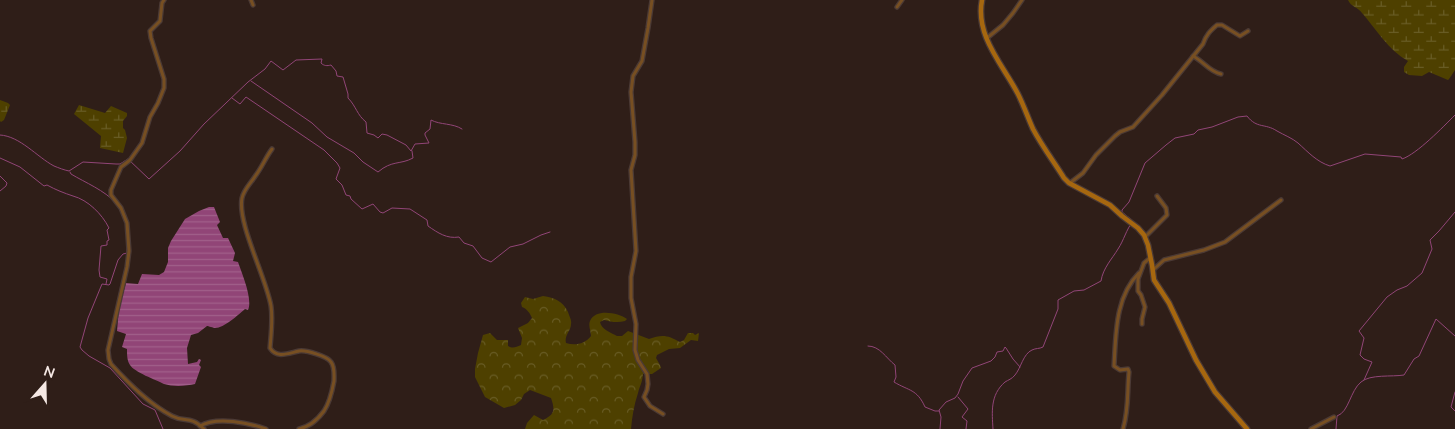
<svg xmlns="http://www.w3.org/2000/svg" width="1455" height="429" font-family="Mulish,sans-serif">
<defs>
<pattern id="forest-crowns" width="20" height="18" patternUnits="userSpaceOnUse" patternTransform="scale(1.25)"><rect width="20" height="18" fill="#4e4000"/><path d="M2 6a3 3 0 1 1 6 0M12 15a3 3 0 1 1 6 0" fill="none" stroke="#685c25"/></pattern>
<pattern id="wetland-marsh" width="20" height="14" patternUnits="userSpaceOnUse" patternTransform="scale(1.25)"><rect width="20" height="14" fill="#4e4000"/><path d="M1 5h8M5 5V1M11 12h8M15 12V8" fill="none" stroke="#685c25"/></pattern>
<pattern id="water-rules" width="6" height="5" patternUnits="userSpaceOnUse" patternTransform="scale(1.25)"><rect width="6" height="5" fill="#914577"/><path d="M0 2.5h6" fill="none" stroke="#a1608a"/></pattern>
</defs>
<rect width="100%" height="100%" fill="#2f1e18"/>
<path fill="url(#forest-crowns)" d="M543 296C555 298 563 301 568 312 569 316 572 320 571 324 571 331 564 335 566 343 575 346 585 344 591 336 591 332 588 325 590 321 596 308 618 313 627 319L625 321C618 323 611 322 604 320L600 322C601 329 611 333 617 336H622L628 331 649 339C662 334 668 335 680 342L684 340 688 333H693L695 335 699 333 698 341 691 340 680 348 669 349 657 355 656 358 660 365 661 368 652 374H643C642 384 640 385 638 393 634 405 632 417 631 429H525L527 423 534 415 543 420C555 414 555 410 551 398L530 390 524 394 521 400 515 405 504 408 485 397 475 377V369L478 353 483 335 490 333 497 340H508V346C513 349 516 347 521 345L522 338 518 328 528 323 532 318C530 313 527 309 522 307L521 303 525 297 533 299Z"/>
<g fill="url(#wetland-marsh)">
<path d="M1348 0H1455V70L1449 79 1448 80 1429 72 1422 76 1409 75 1404 72V67L1408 61C1388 50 1377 30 1362 13 1358 7 1351 7 1348 0Z"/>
<polygon points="0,100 8,103 10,105 4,120 1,122 0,121"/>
<polygon points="79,105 105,113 111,106 127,113 127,116 123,121 123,128 125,130 127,138 123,153 100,148 101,136 74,114"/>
</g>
<path fill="url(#water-rules)" d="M209 207H214L220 222 217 225 223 238H228L235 253 233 261 238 262C242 274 253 299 248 310L245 309C238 315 224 328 215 328 214 328 208 326 207 326L198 333 191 335 187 348 188 364 197 362 199 359 201 360 199 365 201 367 195 384C187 386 173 387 164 384 156 380 134 372 130 365 127 361 127 354 127 349L122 347 126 334 117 331 119 308 126 283 138 284 142 274 159 275 164 272 168 262V248L171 241 185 219 199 211Z"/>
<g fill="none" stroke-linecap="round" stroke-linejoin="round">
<g stroke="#914577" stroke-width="1">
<path d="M251 81 312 123 327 137 354 153 363 162 378 172C392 160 400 165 413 158L412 151"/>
<path d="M232 98 240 104 246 97 324 150 337 163 340 168 336 179 342 185 346 195 350 196 351 199 362 209 373 204 380 212 383 213 392 208 410 209 427 220 428 226C438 233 447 239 459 237L464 243 473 246 482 258 491 262 510 247 523 244 541 235 550 232"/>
<path d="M0 135C20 136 37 157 54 166 59 168 64 170 69 171L83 162 116 164H120L128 159 149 179 180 151 204 124 248 82 265 69 271 61 283 70 296 60 322 59 321 63C324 66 327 66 331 65L336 71 337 76 343 77 348 94V98C356 106 357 115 366 122L367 133 374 135 378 138 382 134 387 135 406 145 411 151 415 144 429 143 425 135V133L430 129 431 120C440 125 453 123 462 129"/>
<path d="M0 158 20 167 44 186 47 185C56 190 64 193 73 196 88 200 102 214 109 228L107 230 109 240 107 241V245L101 246 99 270 100 277 107 279 106 284"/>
<path d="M70 172 71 174C86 183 104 190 116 203"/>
<polyline points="0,176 7,183 6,186 0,191"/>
<polyline points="127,242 127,253 123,254 118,260 110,284 109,285 102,284 88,318 80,347 82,350 89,356 110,368 143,404 155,410 163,429"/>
<path d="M868 346C880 346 886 358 895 365L896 377 894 382C909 391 917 389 925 407L935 411H939"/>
<polyline points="1364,380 1372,362 1364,359 1360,355 1364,338 1359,331 1387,297 1397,290 1407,286 1422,273 1432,249 1430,240 1439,231 1455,212"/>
<polyline points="1455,392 1451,407 1455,411"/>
<polyline points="958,397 968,409 962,417 967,421 966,429"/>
<polyline points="940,429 941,417 939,410 946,402 955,398 958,394 963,381 972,368 991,361 995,357 997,352 1003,351 1005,347 1006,348 1013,359 1020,367"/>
<path d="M993 429C992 412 990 395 1005 382 1008 380 1012 379 1015 375 1021 368 1023 354 1032 350 1036 348 1039 349 1043 347L1058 309V300L1074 291 1084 290 1101 281C1103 268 1112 259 1118 249 1124 240 1126 230 1133 221L1122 212V210L1129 202 1145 163 1166 145 1175 138 1194 134 1198 130 1212 127 1238 117 1247 116C1257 129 1265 123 1277 131 1284 135 1292 138 1298 143 1308 152 1317 162 1330 166L1365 154 1401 157 1402 159C1417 154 1443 127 1455 115"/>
<path d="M1336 429 1337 416C1349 412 1350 391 1361 382 1370 374 1392 377 1404 375L1414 359 1419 356 1436 319 1455 336"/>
</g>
<g stroke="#4b3a35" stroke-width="5.5">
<g id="street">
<path d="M164 0 162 3 160 21 150 31 151 38 164 79V88L158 103 150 117 142 143 130 160 121 167 111 190V195L121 208 127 223 129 251 127 267 108 350 109 359 111 364C129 384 148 403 172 416 185 423 190 415 204 429"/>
<polyline points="251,0 253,5"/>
<polyline points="652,0 648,28 642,61 633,76 631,92 635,142 635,155 631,170 636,251 631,277 631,298 636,324 635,350 638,360 647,374 648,384 647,390 644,397 650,406 663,414"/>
<polyline points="897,7 902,0"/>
<polyline points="987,38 1003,25 1013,13 1022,0"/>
<path d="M1193 56C1203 61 1210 72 1221 74"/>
<path d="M272 149C266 157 262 167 256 175 251 183 244 189 242 198 237 223 266 277 271 306 273 319 271 335 270 348 277 359 289 353 299 351 306 350 327 356 331 362 335 367 334 376 334 381 332 392 330 402 324 411 318 419 309 427 299 429"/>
<path d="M1070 183 1083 173 1096 155 1115 136 1120 132 1133 127 1162 95 1203 44C1206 35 1210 31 1217 25H1222L1240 36 1248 31"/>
<polyline points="1145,237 1167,215 1166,208 1157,196"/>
<polyline points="1153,270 1164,260 1204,250 1225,242 1281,200"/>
<polyline points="1142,324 1142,319 1145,307 1141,295 1138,291 1138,279 1144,263 1150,258"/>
<path d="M200 426C217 416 249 423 266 429"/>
<path d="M1123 429C1129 409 1127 392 1129 372L1128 369 1120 370 1114 366C1116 334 1115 297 1139 273"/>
<polyline points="1311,429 1334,417"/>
</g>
</g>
<g stroke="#4b3a35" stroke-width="7">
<path id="secondary" d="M982 0C975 36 1003 65 1018 94 1024 106 1028 118 1033 129 1042 146 1054 162 1064 178L1069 183 1110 205 1122 216 1138 228 1144 235 1148 245 1152 265 1154 280 1169 303 1196 360 1215 392 1247 429"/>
</g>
<use href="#street" stroke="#774f22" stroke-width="3"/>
<use href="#secondary" stroke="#a6670f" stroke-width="4.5"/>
</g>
<g transform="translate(45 384) rotate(20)" stroke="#2f1e18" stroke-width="4" paint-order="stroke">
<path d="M0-4L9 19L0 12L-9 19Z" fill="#f5e8e4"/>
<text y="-8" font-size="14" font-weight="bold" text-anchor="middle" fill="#f5e8e4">N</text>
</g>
</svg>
